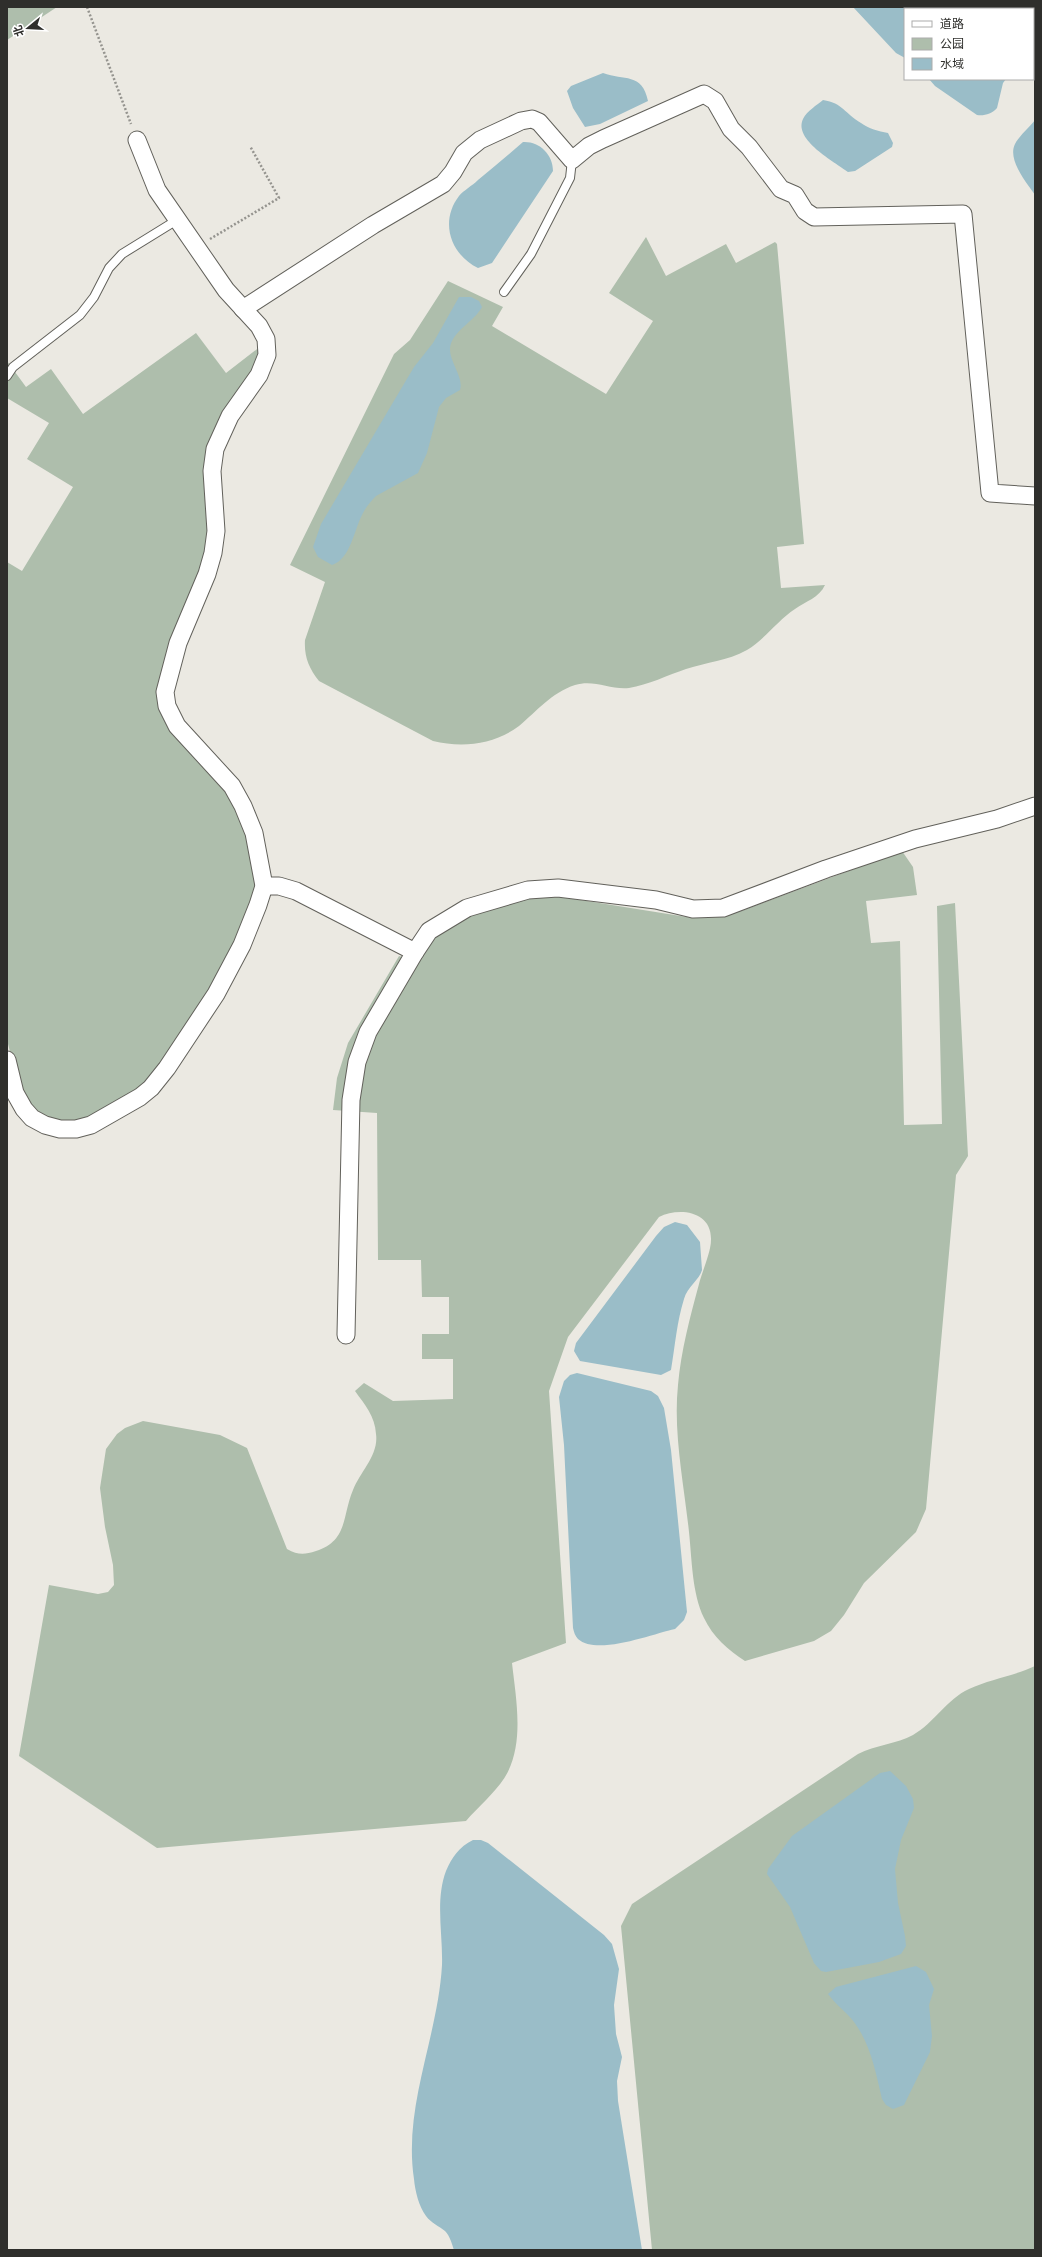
<svg xmlns="http://www.w3.org/2000/svg" width="1042" height="2257" font-family="'Space Grotesk','Noto Sans SC',sans-serif">
<rect width="100%" height="100%" fill="#ebe9e2"/>
<g fill="#aebeac">
<polygon points="7,7 57,7 7,40"/>
<path d="M646 237 666 276 726 244 736 263 775 242 777 244 804 544 777 547 781 588 825 585C819 598 806 601 795 609 778 620 764 640 747 650 727 661 707 662 686 669 668 675 648 685 629 688 610 690 594 679 575 685 551 693 537 711 519 726 494 745 462 748 433 741L319 681C309 668 304 657 305 640L325 582 290 565 394 354 410 340 448 281 503 307 492 326 606 394 653 321 609 293Z"/>
<polygon points="196,333 226,373 261,346 255,373 226,413 208,552 160,692 228,788 249,834 259,885 254,904 212,991 148,1084 76,1124 41,1118 20,1091 7,1040 7,562 22,571 73,487 27,459 49,423 7,398 7,361 26,387 51,369 83,414"/>
<path d="M902 851 913 867 917 895 866 901 871 943 900 941 904 1125 942 1124 937 906 955 903 968 1156 956 1175 926 1509 916 1532 864 1583 844 1615 831 1631 814 1641 745 1661C728 1650 713 1637 704 1618 692 1593 692 1560 689 1532 684 1484 673 1433 678 1385 681 1351 690 1317 699 1284 702 1272 711 1252 711 1240 712 1211 679 1207 659 1217L568 1337 549 1391 566 1643 512 1663C516 1699 525 1744 505 1777 495 1793 478 1807 466 1821L157 1848 19 1756 49 1585 98 1594 108 1592 114 1585 113 1565 105 1527 100 1488 106 1449 117 1434 125 1428 143 1421 220 1435 247 1448 287 1549C298 1555 304 1555 316 1551 348 1541 342 1516 353 1490 360 1472 379 1455 376 1434 375 1416 365 1405 355 1391L364 1383 393 1401 453 1399V1359H422V1334H449V1297H422L421 1260H378L377 1113 333 1110 337 1078 348 1043 399 956 416 961 433 939 444 930 471 914 523 898 562 897 693 918 721 917 744 910Z"/>
<path d="M1035 1666V2250H652L621 1926 632 1904 858 1754C875 1745 897 1744 913 1735 934 1723 947 1699 969 1689 990 1679 1014 1676 1035 1666Z"/>
</g>
<g fill="#9abdc8">
<polygon points="853,7 964,7 962,9 905,9 905,58 896,53"/>
<path d="M603 73C624 81 642 72 648 101L600 124 585 127 573 108 567 91 571 86Z"/>
<path d="M929 79H1006L1003 83 997 108C992 114 984 116 977 115L935 86Z"/>
<path d="M823 100C843 103 845 114 861 123 869 129 878 131 888 133L893 143 892 147 855 171 848 172C835 162 793 140 803 119 807 111 817 105 823 100Z"/>
<path d="M1035 120V195C1027 183 1007 160 1015 144 1019 136 1029 128 1035 120Z"/>
<path d="M523 142C539 141 553 154 553 171L492 263 478 268C451 255 439 222 459 196 464 190 472 186 478 180 493 168 508 155 523 142Z"/>
<path d="M459 297H471L479 301 482 307C474 322 452 331 450 348 449 362 464 377 460 390L446 398 439 407 427 453 418 473 376 496C371 501 366 507 363 513 354 529 351 559 332 565L318 557 313 547 321 524 414 367 433 343Z"/>
<path d="M675 1222 687 1225 700 1242 702 1270C700 1279 687 1287 684 1299 677 1321 675 1346 671 1370L661 1375 580 1361 574 1351 576 1343 656 1236 664 1227Z"/>
<path d="M577 1373 651 1391 658 1396 664 1408 671 1450 687 1612 684 1620 675 1629C652 1634 597 1656 578 1639 575 1636 574 1632 573 1628L564 1445 559 1397 564 1381 570 1375Z"/>
<polygon points="890,1771 906,1786 913,1799 914,1808 901,1840 895,1869 898,1903 905,1936 906,1946 901,1954 879,1962 826,1972 821,1971 814,1963 790,1907 767,1874 768,1869 792,1836 880,1773"/>
<path d="M473 1840H481L488 1843 604 1935 612 1944 619 1969 614 2005 616 2034 622 2057 617 2081 618 2101 642 2250H454C452 2244 450 2236 445 2231 439 2226 431 2223 426 2216 419 2207 415 2191 414 2179 403 2106 438 2037 442 1965 443 1935 435 1900 446 1871 452 1857 459 1847 473 1840Z"/>
<path d="M916 1966 926 1972 934 1989 929 2005 932 2036 930 2052 904 2105 893 2109 886 2105 882 2099C875 2069 869 2036 847 2014 840 2007 834 2002 828 1994L836 1987Z"/>
</g>
<g fill="none" stroke-linecap="round" stroke-linejoin="round">
<g stroke="#62615b" stroke-width="10">
<g id="lane">
<polyline points="504,292 531,254 570,178 572,160"/>
<polyline points="7,376 13,367 80,315 94,297 109,268 122,254 177,220"/>
</g>
</g>
<g stroke="#62615b" stroke-width="19">
<g id="street">
<polyline points="243,309 373,225 443,184 453,172 464,153 480,140 521,121 532,119 539,122 572,160 589,146 603,139 704,94 715,101 731,129 749,147 781,189 795,195 805,211 814,217 963,214 990,493 1035,496"/>
<polyline points="264,886 279,886 296,891 415,952"/>
<polyline points="7,1060 15,1093 24,1109 32,1118 45,1125 60,1129 76,1129 91,1125 140,1097 151,1088 167,1068 216,994 242,945 258,905 264,886 254,833 243,806 232,786 177,726 167,706 165,692 178,643 207,574 213,553 216,531 212,471 215,449 230,416 259,375 267,355 266,339 259,326 226,290 157,190 137,140"/>
<polyline points="346,1335 351,1100 357,1062 368,1032 415,952 429,931 467,908 528,890 558,888 656,900 693,909 723,908 826,869 915,839 997,819 1035,806"/>
</g>
</g>
<g stroke="#95948f" stroke-width="2.5" stroke-dasharray="2 2" stroke-linecap="butt">
<polyline points="87,7 131,124"/>
<polyline points="210,239 279,198 250,146"/>
</g>
<use href="#lane" stroke="#fff" stroke-width="8"/>
<use href="#street" stroke="#fff" stroke-width="17"/>
</g>
<rect width="1042" height="2257" fill="none" stroke="#2f2f2c" stroke-width="16"/>
<rect x="904" y="8" width="130" height="72" fill="#ffffff" stroke="#acacab"/>
<rect x="912" y="21" width="20" height="6" fill="#ffffff" stroke="#acacab"/>
<text x="940" y="28" font-size="12" fill="#2f2f2c">道路</text>
<rect x="912" y="38" width="20" height="12" fill="#aebeac" stroke="#acacab"/>
<text x="940" y="48" font-size="12" fill="#2f2f2c">公园</text>
<rect x="912" y="58" width="20" height="12" fill="#9abdc8" stroke="#acacab"/>
<text x="940" y="68" font-size="12" fill="#2f2f2c">水域</text>
<g transform="translate(28 28) rotate(252)" stroke="#ffffff" stroke-width="3" paint-order="stroke">
<path d="M0-3L7 15L0 10L-7 15Z" fill="#2f2f2c"/>
<text y="-6" font-size="11" font-weight="bold" text-anchor="middle" fill="#2f2f2c">北</text>
</g>
</svg>
